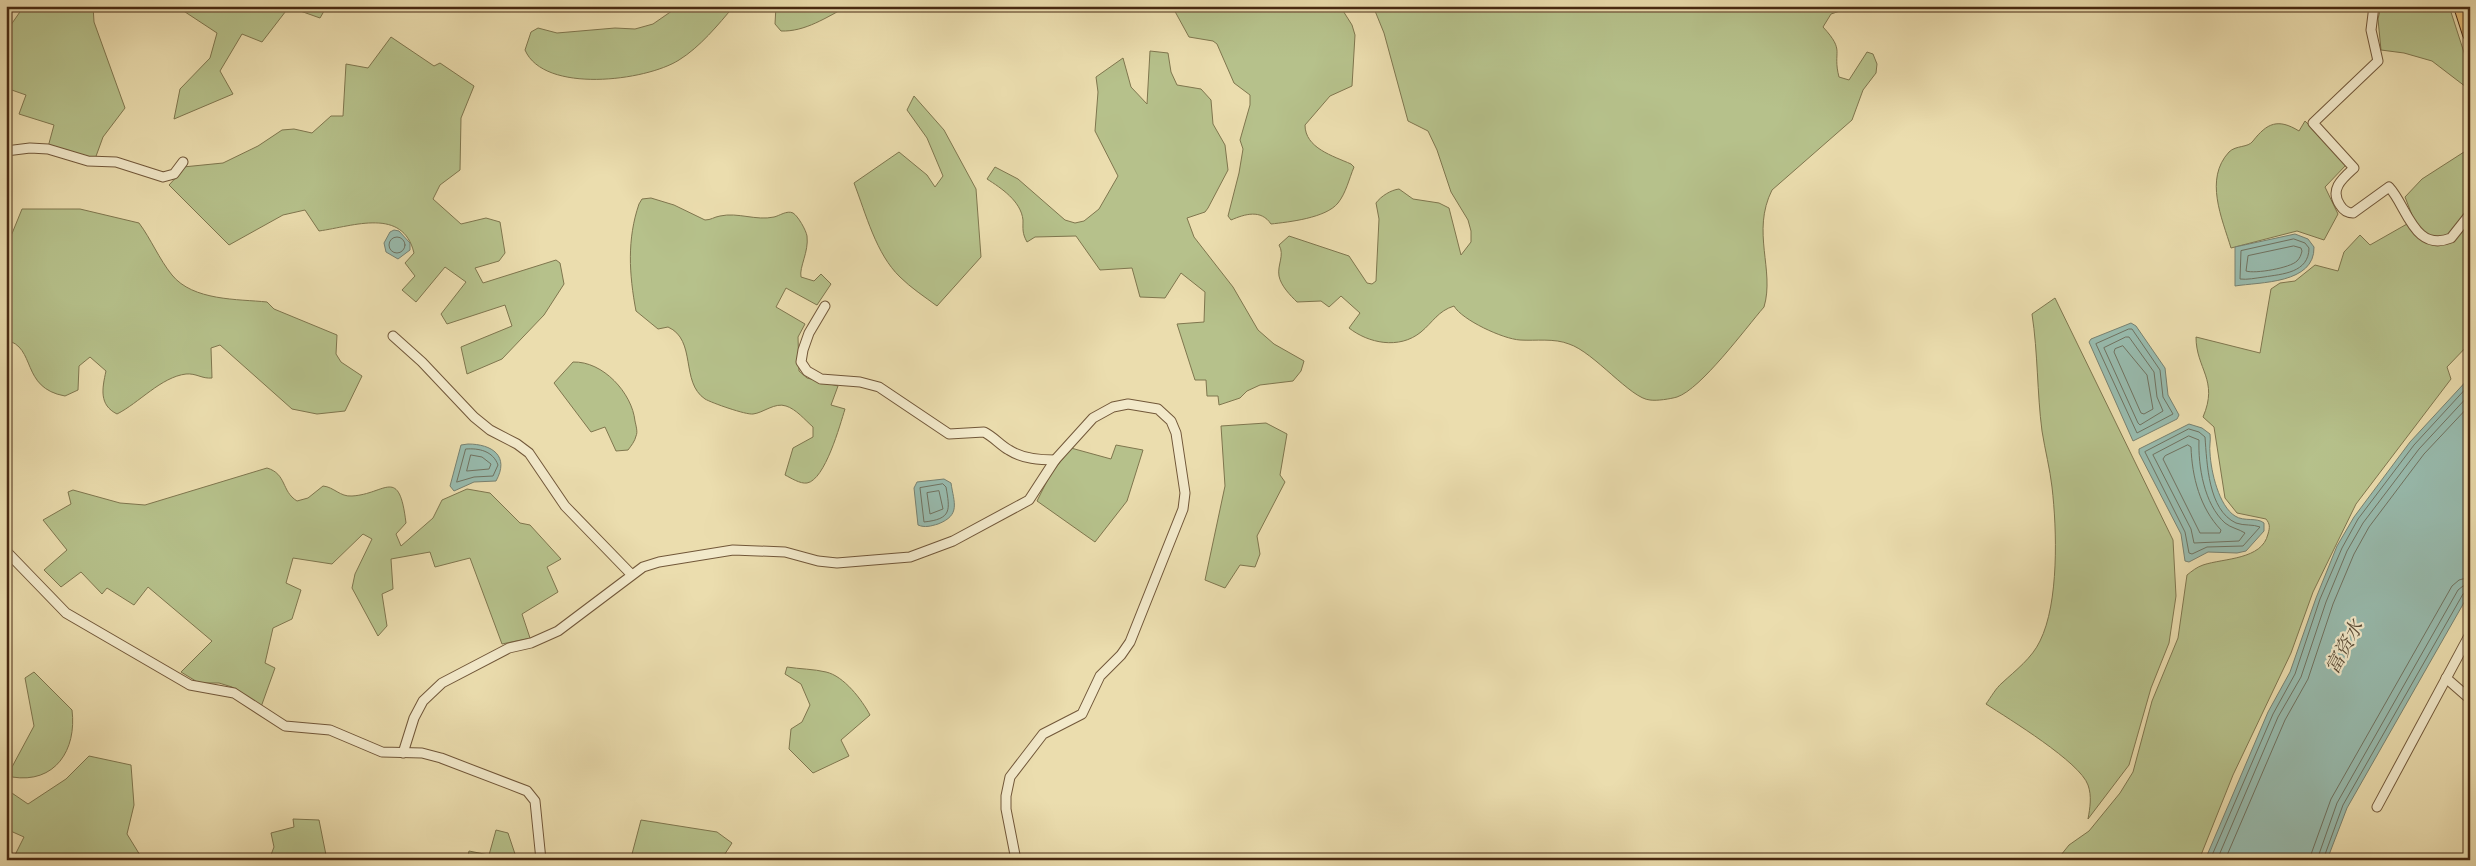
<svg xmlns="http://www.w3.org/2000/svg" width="2476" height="866" font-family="'Old Standard TT','Noto Serif SC',serif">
<rect width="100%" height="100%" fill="#ebddae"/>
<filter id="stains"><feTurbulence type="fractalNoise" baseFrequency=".004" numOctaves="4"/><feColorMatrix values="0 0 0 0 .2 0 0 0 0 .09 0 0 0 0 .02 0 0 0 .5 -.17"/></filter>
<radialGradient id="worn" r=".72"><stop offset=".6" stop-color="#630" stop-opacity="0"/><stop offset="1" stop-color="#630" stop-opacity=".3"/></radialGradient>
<g fill="#b6c18b" stroke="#7f764e">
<polygon points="24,6 93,6 94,22 125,108 103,137 95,159 48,147 54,125 19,114 26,95 6,88 6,32"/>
<polygon points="176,6 327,6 320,18 289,7 262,42 242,34 220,71 233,94 174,119 180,89 210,58 217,33"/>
<path d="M679 6H734C718 25 700 47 679 60 646 81 544 94 525 50L531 32 538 28 557 33 615 28 635 29 653 24Z"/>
<path d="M776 6H848C827 17 805 32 781 31L775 24Z"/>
<path d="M1172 6H1340L1352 25 1355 35 1352 86 1330 96 1305 125C1305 148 1333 156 1351 164L1354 167C1349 179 1346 193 1338 203 1326 218 1289 222 1271 224 1261 209 1245 214 1231 220L1228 216 1239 173 1243 149 1240 140 1250 105V95L1234 83 1217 44 1213 41 1189 37Z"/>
<path d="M1373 6H1855L1831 14 1823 27C1846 52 1832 50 1839 77L1849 80 1867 52 1873 54 1877 64 1876 73 1863 90 1852 120 1772 190C1751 232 1775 270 1764 307 1745 329 1701 389 1677 397 1670 399 1657 401 1650 400 1631 399 1594 352 1569 344 1554 338 1536 341 1520 340 1503 339 1462 320 1454 306 1438 311 1433 322 1421 332 1399 350 1368 343 1349 328L1360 313 1341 296 1329 307 1321 301 1297 302C1290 295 1281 286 1279 276 1277 265 1285 255 1279 245L1289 236 1349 256 1367 283 1372 284 1376 281 1379 219 1376 203C1381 196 1391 190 1399 189L1413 199 1439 203 1449 208 1461 255 1471 242V231L1468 220 1451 192 1437 150 1428 131 1408 121 1384 33Z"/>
<polygon points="2381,6 2449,6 2470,71 2470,86 2466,87 2432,61 2404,53 2381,50 2378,19"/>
<path d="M391 37 434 66 440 63 474 86 461 118 460 170 440 185 433 199 461 224 486 218 500 222 505 253 499 261 475 268 483 283 556 260 560 263 564 284 544 315 502 359 467 374 461 347 512 326 505 305 447 324 441 314 466 282 445 267 416 302 402 290 415 276 405 263 414 253C403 207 354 226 319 231L305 210 283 215 229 245 169 185 181 172 183 167 223 163 258 146 282 130 294 129 312 133 331 116H343L346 64 368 68Z"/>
<path d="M1150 51 1168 53 1171 72 1177 85 1201 89 1211 100 1213 124 1225 145 1228 170 1208 208 1205 212 1187 218 1194 237 1233 287 1258 330 1274 344 1304 361 1301 371 1293 381 1260 385 1247 391 1240 398 1219 405 1218 396H1207L1206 380H1195L1177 324 1204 322 1205 292 1181 273 1165 298 1140 297 1132 268 1100 270 1076 236 1035 237 1027 242C1022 233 1023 229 1023 220 1021 201 1001 188 987 179L995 167 1018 179 1065 220 1075 223 1084 221 1099 209 1118 176 1095 131 1098 92 1096 77 1123 58 1131 87 1147 104Z"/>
<path d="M914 96 944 130 976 189 981 257 937 306C925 297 911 288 900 277 876 254 866 214 854 183L899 152 927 175 935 187 943 176 927 138 907 110Z"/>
<path d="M2305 121 2347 164 2325 187 2338 214 2324 240 2297 231 2231 248C2222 218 2204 179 2229 152 2236 145 2248 148 2253 141 2267 123 2278 118 2299 131Z"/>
<path d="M2464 152 2470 158V343L2447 367 2451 379 2356 504 2313 592 2291 653 2233 775 2199 860H2057L2069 845 2089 831 2120 793 2133 772 2152 701 2178 638 2187 575C2192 571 2197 567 2203 565 2224 558 2262 560 2268 534 2270 527 2270 524 2266 519L2237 513 2225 498 2214 427 2203 417C2219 380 2196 369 2196 337L2260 353 2271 289 2280 283 2295 281 2315 265 2338 271 2344 252 2360 235 2370 245 2414 220 2405 197 2422 179Z"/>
<path d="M651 198 674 205 705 220C711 220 714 217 720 216 738 212 756 221 774 217 779 216 787 210 793 213 798 216 806 230 807 236 809 252 799 267 801 277L814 281 821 274 831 284 817 305 786 288 776 307 805 324 798 337 799 371 807 378 838 386 831 405 845 409C840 425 825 480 807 483 800 484 791 478 785 475L793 448 813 437V427C805 420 796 409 786 406 775 402 763 413 753 414 746 415 712 403 705 399 680 382 697 340 668 327L658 329 636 311C629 274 627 239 639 204L642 199Z"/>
<path d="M22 209H80L139 223C151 239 159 259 172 275 193 301 238 299 267 302L274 309 337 335 336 354 341 362 362 376 345 411 317 414 292 409 220 345 211 348 212 378C202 379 196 373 186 374 161 377 139 403 117 414 99 405 102 389 106 371L90 357 79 366 78 390 65 396C20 388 37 347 6 340V234L11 236Z"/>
<path d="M2055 298 2173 540 2176 596 2169 643 2151 688 2129 765 2088 819C2090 808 2092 796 2088 785 2080 762 2009 719 1986 704 1991 697 1996 688 2002 683 2016 670 2032 658 2040 641 2059 603 2057 530 2052 487 2050 469 2045 450 2042 431 2037 393 2038 353 2032 314Z"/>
<path d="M573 362C603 361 632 393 635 421 636 426 638 432 636 436 635 441 631 446 628 450L616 451 605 427 591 432 554 383Z"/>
<polygon points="1266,423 1287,434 1280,475 1285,482 1257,536 1260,554 1255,567 1240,565 1225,588 1205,580 1225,486 1221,426"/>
<polygon points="1116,445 1143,450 1127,501 1095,542 1037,501 1050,475 1071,448 1111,459"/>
<path d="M267 468C287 474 281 491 297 501L308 498 323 486C334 487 340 497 352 496 386 494 399 465 406 523L396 534 401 546 433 518 442 500 467 489 490 493 520 523 530 525 561 559 547 567 558 592 522 614 530 638 502 644 470 558 435 567 430 552 391 559 393 589 382 594 387 626 378 636 352 588 355 574 372 539 363 534 332 564 293 558 286 583 301 590 292 619 273 628 265 663 275 668 261 707 232 687 219 683H199L181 672 212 641 148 587 134 605 107 588 102 594 81 572 61 587 44 570 67 550 43 520 71 504 68 492 73 490 120 503 145 505Z"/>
<path d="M787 667C799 669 814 669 826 672 844 676 862 700 870 715L841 740 849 756 813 773 789 749 791 729 802 722 810 705 801 684 785 674Z"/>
<path d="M34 672 72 710C77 750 55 784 12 777V767L34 726 25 678Z"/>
<polygon points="89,756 131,765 134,805 127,834 143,860 21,860 15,855 24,837 6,829 6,789 28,804 66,779"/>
<polygon points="293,819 319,820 327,860 269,860 274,847 271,833 294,827"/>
<polygon points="641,820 717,832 732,843 721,860 633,860 632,854"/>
<polygon points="496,830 508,833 517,860 467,860 469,851 489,855"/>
</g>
<g fill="#98bbae" stroke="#788170">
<polygon points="394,230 399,231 410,243 410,250 398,259 386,252 384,243 390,232"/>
<path d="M2295 234 2308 239 2314 247C2315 284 2260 282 2235 286V247Z"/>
<polygon points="2131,323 2136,326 2165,368 2168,395 2179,415 2177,419 2133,441 2089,342 2091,339"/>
<polygon points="2470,377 2470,592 2347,808 2327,860 2205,860 2268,712 2290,672 2316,598 2337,546 2354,517 2410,442"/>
<path d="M2189 424 2202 428 2210 434C2211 441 2209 447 2210 453 2211 472 2219 506 2235 516 2244 522 2257 517 2264 523V531L2246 551 2237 553 2208 552 2189 562 2185 561 2181 534 2139 453V449Z"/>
<path d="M468 444C492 444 510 456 496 481L474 482 454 491 450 486 461 445Z"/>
<path d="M944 479 951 483C954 503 961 515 938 524 931 526 925 528 918 525L914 488 917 482Z"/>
</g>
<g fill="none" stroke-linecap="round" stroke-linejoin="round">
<g stroke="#707260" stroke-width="1">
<circle cx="397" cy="245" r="8"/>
<path d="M2294 239 2305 243 2309 248C2309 273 2282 274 2264 277 2256 278 2247 280 2240 279L2241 251Z"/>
<path d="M2294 246 2301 248 2302 251C2301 255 2300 258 2297 261 2290 268 2255 274 2246 271L2248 256Z"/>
<polygon points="2129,329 2132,329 2160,370 2163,397 2173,414 2137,433 2096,344"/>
<polygon points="2126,337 2129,337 2154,372 2157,397 2163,411 2140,425 2138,423 2104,348"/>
<polygon points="2123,346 2147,375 2153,409 2144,414 2141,413 2114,352 2115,349"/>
<path d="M2189 429 2199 432 2205 437C2207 463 2208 510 2236 523 2244 526 2253 524 2260 527L2243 546 2207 547 2192 554 2189 553 2185 532 2145 452Z"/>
<path d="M2189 436 2199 440C2198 466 2204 504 2225 523 2231 528 2239 529 2245 533L2239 541 2194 543 2191 529 2153 455Z"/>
<path d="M2188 445 2191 447C2192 477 2200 508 2221 530L2220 533H2200L2163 459 2165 456Z"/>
<path d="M466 449C479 448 493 451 498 465L493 476 474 477 457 482Z"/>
<polygon points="471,455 482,457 491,464 489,469 467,471"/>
<path d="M943 484 946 487C950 510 952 519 924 522L920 488Z"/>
<polygon points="939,491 943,509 930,514 927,493"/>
<polyline points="2210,860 2273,714 2295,674 2320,599 2342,548 2358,519 2414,445 2470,384"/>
<polyline points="2217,860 2278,717 2301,677 2326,602 2347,551 2363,523 2419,449 2470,394"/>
<polyline points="2225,860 2285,720 2308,679 2333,604 2354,554 2369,527 2424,454 2470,405"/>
<polyline points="2309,860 2331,799 2452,586 2459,580 2470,577"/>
<polyline points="2317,860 2337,803 2458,590 2463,586 2470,585"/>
<polyline points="2323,860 2343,805 2463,594 2470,591"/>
</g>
<g stroke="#715739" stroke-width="11">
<g id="minor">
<path d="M2374 6 2371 30 2378 61 2313 123 2354 168C2343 178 2329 189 2340 205 2343 210 2347 213 2353 213L2389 187C2407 206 2414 253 2451 238L2470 214"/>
<polyline points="6,151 30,148 48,149 88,161 116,162 163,177 174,174 183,162"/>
<path d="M825 306 809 333 803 350 801 362 807 371 821 379 860 382 879 387 949 434 984 432C994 437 1000 445 1009 450 1023 459 1040 460 1055 460"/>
<polyline points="393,336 422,362 474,417 490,430 517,444 529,453 565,506 631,574"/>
<polyline points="6,551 66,613 190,685 234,693 285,726 330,730 382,752 422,753 441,758 527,791 535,801 541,860"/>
<polyline points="2446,678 2470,699"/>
<polyline points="403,753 414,718 423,701 442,683 509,648 531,643 558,631 643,567 659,562 733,550 785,552 818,561 837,563 910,557 953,541 1029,500 1055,460 1093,418 1113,407 1128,404 1158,409 1171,421 1176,433 1185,493 1183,509 1130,642 1121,655 1100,676 1082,714 1043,734 1010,777 1006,796 1006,809 1016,860"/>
<polyline points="2377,807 2470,634"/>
</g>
</g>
<g stroke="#482a12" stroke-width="16">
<polyline id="primary" points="2461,6 2470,34"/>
</g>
<use href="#minor" stroke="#f2e9ca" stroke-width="9"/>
<use href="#primary" stroke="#e6be77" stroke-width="14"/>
</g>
<g text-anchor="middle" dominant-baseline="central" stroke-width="4.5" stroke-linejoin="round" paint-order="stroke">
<g font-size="19" font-style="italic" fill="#5c4e39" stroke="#f2e9ca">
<text transform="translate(2346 648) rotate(-62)">富资水</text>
</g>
</g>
<rect width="2476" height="866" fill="none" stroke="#ebddae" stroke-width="25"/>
<rect x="8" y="8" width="2461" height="851" fill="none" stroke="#482a12" stroke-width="2.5"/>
<rect x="12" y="12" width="2451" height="841" fill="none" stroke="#482a12"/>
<rect width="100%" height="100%" filter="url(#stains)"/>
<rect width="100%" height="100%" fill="url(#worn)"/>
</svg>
